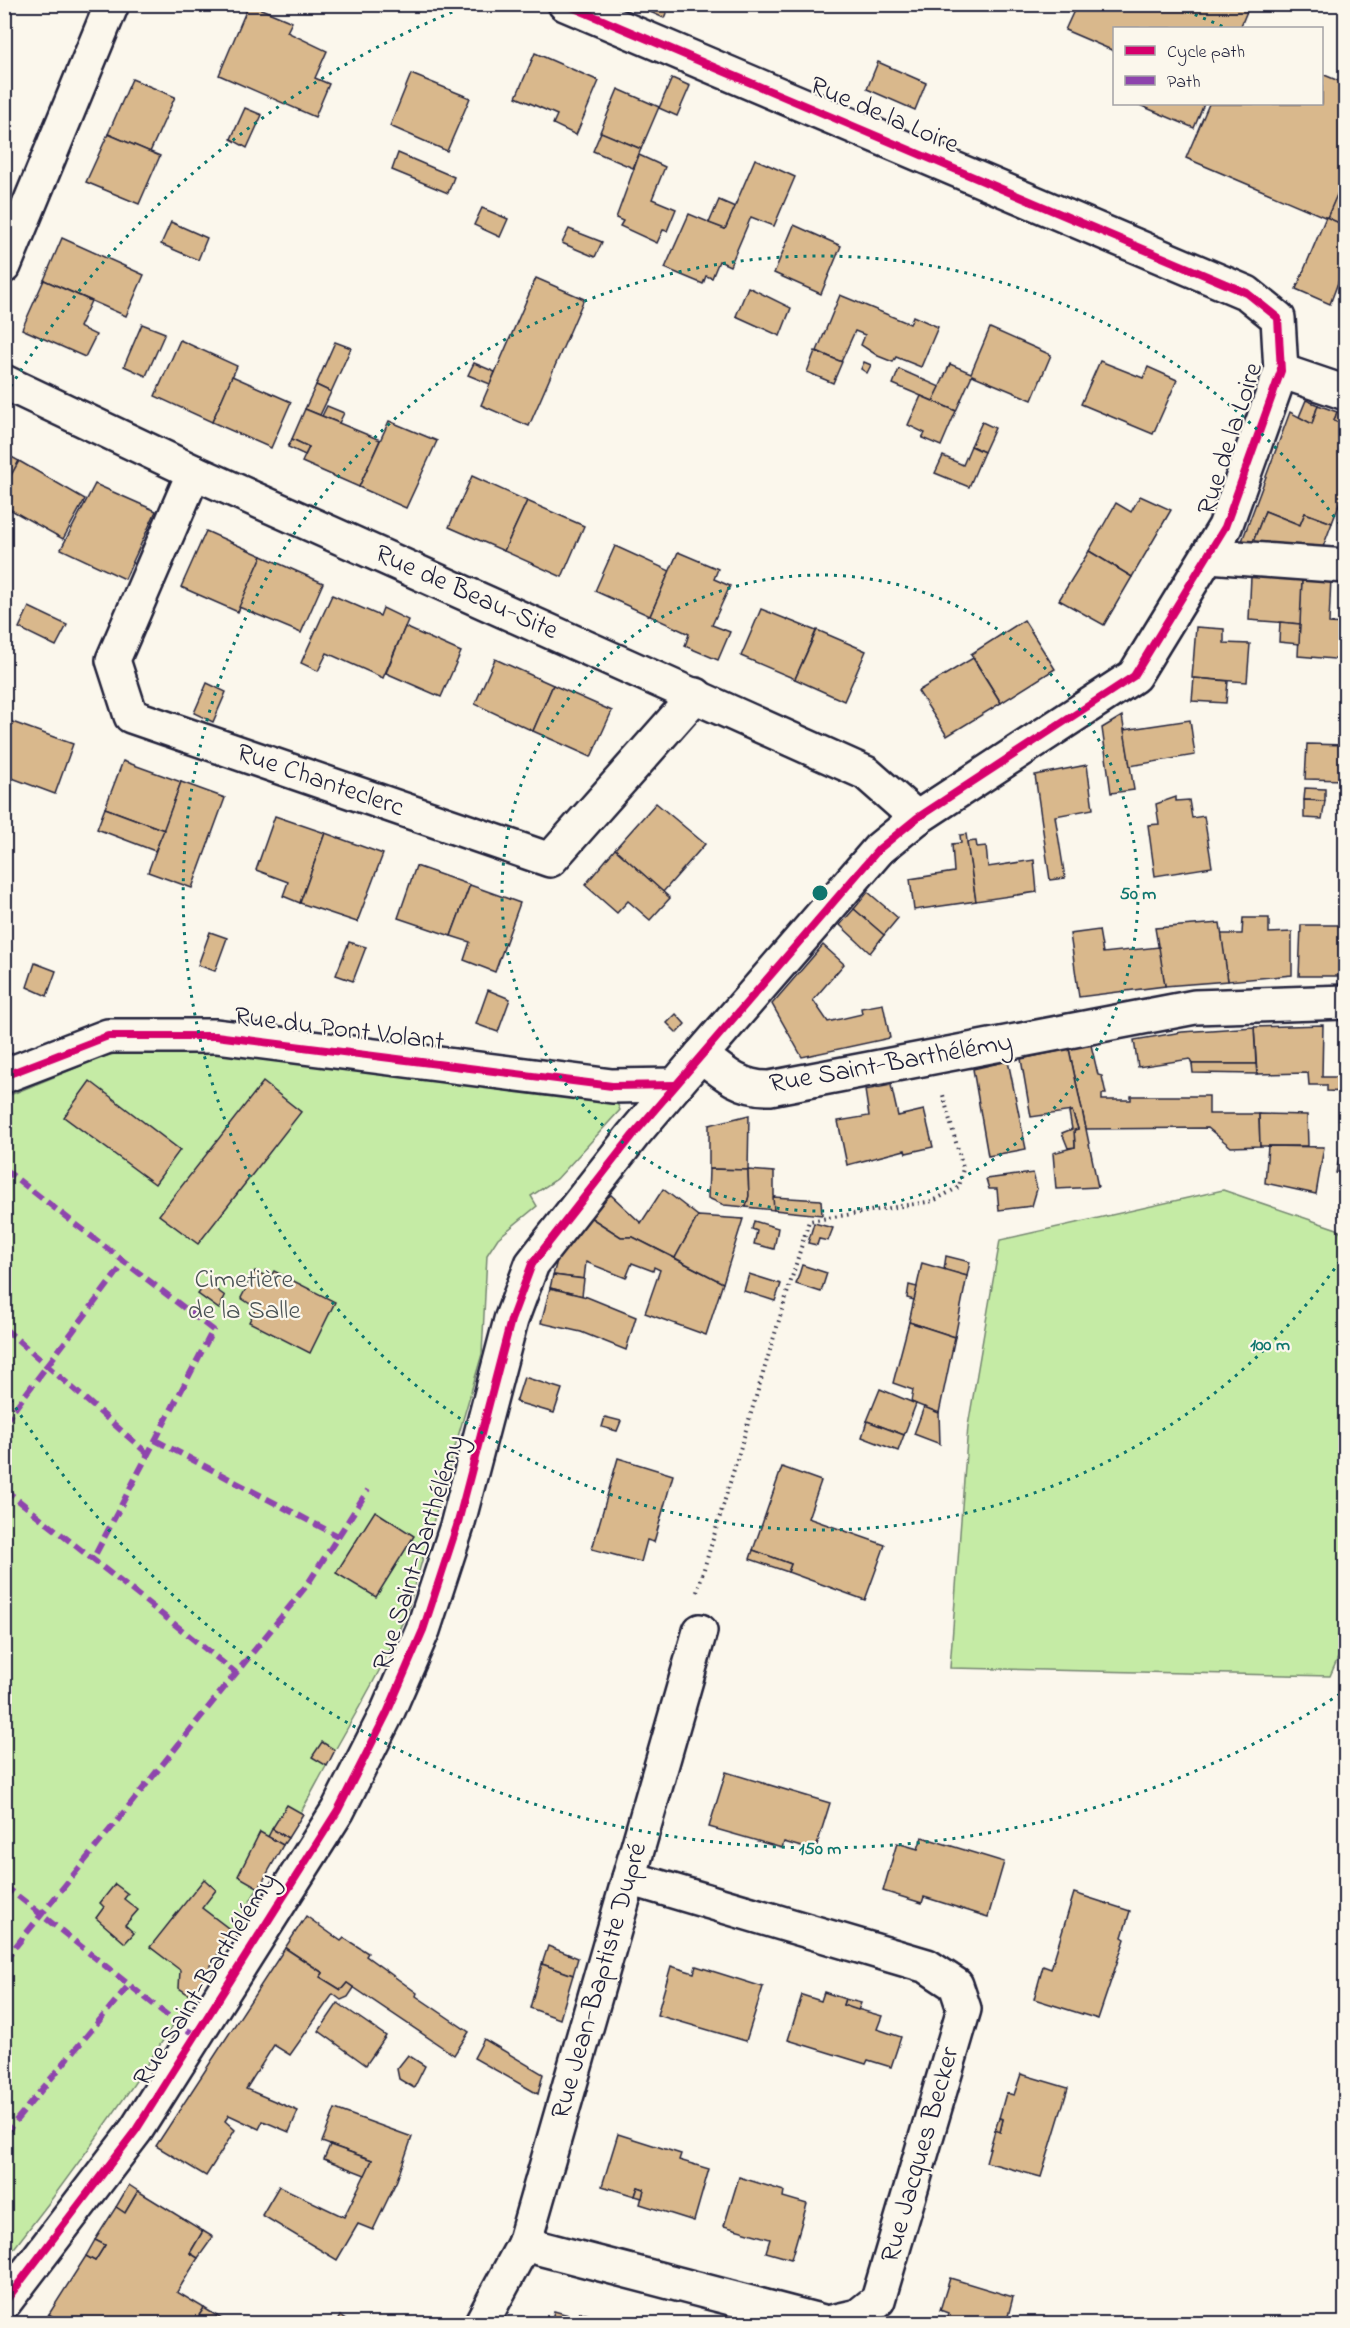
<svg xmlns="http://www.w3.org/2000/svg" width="1350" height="2328" font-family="'Indie Flower',sans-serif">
<rect width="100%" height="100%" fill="#fbf7ec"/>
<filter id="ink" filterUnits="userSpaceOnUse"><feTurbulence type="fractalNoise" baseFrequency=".0167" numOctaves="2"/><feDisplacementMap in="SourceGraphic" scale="12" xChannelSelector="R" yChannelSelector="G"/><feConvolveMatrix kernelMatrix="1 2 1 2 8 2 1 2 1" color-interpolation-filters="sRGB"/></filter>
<g filter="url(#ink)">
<g fill="#c5eba5" stroke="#748670" stroke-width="1.5">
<path d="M127 1051H228L617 1103 620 1110 557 1179 531 1196 537 1206 498 1238 487 1255 482 1354 408 1609C385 1666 353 1717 324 1770 232 1942 126 2106 5 2260V1097L102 1057Z"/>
<polygon points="1223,1190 1337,1229 1345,1237 1346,1640 1330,1676 950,1668 968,1426 1000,1240"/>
</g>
<g fill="#d9b88c" stroke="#22223b" stroke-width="1.5">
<polygon points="249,4 292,22 287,32 327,51 315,78 329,84 315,117 219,75"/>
<polygon points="650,4 669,6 664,18 648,11"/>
<polygon points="1077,4 1250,4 1240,28 1114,28 1114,51 1065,30"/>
<polygon points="535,53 599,81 576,135 553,124 557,115 516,97"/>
<polygon points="878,62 926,83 915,110 867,89"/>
<polygon points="411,74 470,98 447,151 390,126"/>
<polygon points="1322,74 1346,84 1346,176 1327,218 1186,158 1209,104 1322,104"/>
<polygon points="672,78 690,86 677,116 659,108"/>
<polygon points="132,79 175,97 150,152 108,134"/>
<polygon points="618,89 659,107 641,149 600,132"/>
<polygon points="1137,104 1204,104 1194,128"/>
<polygon points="245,108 262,115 247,148 231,139"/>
<polygon points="601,132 641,149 633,168 593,151"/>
<polygon points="108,134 160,156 139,204 86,182"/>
<polygon points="398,153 454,177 448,193 392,170"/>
<polygon points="639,155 665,167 652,199 676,209 667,231 663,230 657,243 620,226 623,221 616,218"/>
<polygon points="755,159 795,177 774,226 751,217 730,266 719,261 712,278 706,276 703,284 665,268 689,214 725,229"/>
<polygon points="1345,176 1346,176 1346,226 1327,218"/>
<polygon points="719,200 735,207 725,229 709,223"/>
<polygon points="482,208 508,219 500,237 474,225"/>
<polygon points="1326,217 1346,226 1346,261 1330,304 1296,289"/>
<polygon points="171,222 207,238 198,260 161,244"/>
<polygon points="794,225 841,246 821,294 774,273"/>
<polygon points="569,229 602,242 595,257 562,243"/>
<polygon points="62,238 144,275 126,316 44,280"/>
<polygon points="536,278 584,299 529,426 481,405"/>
<polygon points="44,280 91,301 79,327 96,335 85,357 22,329"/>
<polygon points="748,287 791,308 780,336 736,316"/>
<polygon points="840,295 910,324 913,316 938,327 921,367 896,357 893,362 878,356 861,345 865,335 855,331 841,362 817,351"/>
<polygon points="142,324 165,333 146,376 124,366"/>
<polygon points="990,328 1051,355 1032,400 972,375 956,411 933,401 950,364 971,373"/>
<polygon points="180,340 237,366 212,422 155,396"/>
<polygon points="335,342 351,348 331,392 316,385"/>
<polygon points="815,351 842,362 833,383 807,372"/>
<polygon points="1100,361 1143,378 1148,367 1177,380 1153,434 1081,404"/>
<polygon points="864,362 871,365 867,373 861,369"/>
<polygon points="474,363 495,372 490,384 468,375"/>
<polygon points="899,369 940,387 933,401 893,384"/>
<polygon points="232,376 291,402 271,448 212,422"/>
<polygon points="316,385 331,392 320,415 305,409"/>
<polygon points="921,396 956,411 941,446 922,438 925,433 908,425"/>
<polygon points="1306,400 1318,405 1312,424 1299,417"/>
<polygon points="1318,405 1337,412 1334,421 1346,425 1346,487 1332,523 1305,513 1300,525 1265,511 1253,542 1242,541 1290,412 1312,424"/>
<polygon points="327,406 344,413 339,423 322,416"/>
<polygon points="305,409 380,440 359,487 302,462 309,447 292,439"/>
<polygon points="1337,412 1346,415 1346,425 1334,421"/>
<polygon points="389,421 437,441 406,508 359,487"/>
<polygon points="982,422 995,428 984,452 971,446"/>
<polygon points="292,439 309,447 305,455 288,447"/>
<polygon points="971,446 984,452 969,487 935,473 943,456 963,465"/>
<polygon points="4,453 19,461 4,488"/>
<polygon points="19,461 85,499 63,539 4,506 4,488"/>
<polygon points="472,476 527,501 504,551 449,527"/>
<polygon points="95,484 156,511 125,579 61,549"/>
<polygon points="1346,487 1346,508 1338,506"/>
<polygon points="1140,496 1171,510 1132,577 1089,551 1116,503 1131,512"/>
<polygon points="527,501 584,526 562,577 504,551"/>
<polygon points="1265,511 1300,525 1305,513 1332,523 1323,547 1253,542"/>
<polygon points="206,531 262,556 238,612 181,587"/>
<polygon points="615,546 670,571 650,616 595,591"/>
<polygon points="1089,551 1132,577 1104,625 1059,600"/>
<polygon points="678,552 718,569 714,579 730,586 712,625 730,632 718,660 685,646 689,634 650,616"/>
<polygon points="262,556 323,583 301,633 239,607"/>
<polygon points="1302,575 1331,578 1329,623 1346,624 1346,660 1298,656"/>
<polygon points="1251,576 1302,579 1300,624 1249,620"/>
<polygon points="332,595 380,616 383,608 408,620 383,678 327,653 318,671 301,663"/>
<polygon points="29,607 67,625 56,646 19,628"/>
<polygon points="761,609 816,631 795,679 741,656"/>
<polygon points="1024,620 1055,669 1001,703 971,654"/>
<polygon points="1280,622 1300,624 1299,644 1279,642"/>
<polygon points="405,627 461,652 441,697 386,673"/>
<polygon points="1196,627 1224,629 1224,643 1250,644 1247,682 1192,678"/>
<polygon points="817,630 866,651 844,701 795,679"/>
<polygon points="973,658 1001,703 947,736 918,691"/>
<polygon points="495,659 553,685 533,731 475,704"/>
<polygon points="1194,678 1228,681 1226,703 1192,701"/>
<polygon points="207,683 226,692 213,722 194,713"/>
<polygon points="553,685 612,711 591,757 533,731"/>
<polygon points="1122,716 1134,790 1111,793 1102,728"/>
<polygon points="4,719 73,744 55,794 4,775"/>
<polygon points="1190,720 1195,755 1130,766 1124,730"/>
<polygon points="1307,744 1346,745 1346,780 1305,779"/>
<polygon points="123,761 181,782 164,830 105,808"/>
<polygon points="1087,765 1093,809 1055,816 1065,878 1050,880 1035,775"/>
<polygon points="181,782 225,798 192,888 148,872"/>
<polygon points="1305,788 1325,789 1325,801 1304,800"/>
<polygon points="1176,797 1176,801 1189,800 1192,818 1204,816 1212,867 1155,876 1148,825 1159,824 1156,804"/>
<polygon points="1304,800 1325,801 1322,819 1304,818"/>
<polygon points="656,803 705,844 663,892 615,849"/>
<polygon points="105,808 164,830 155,851 97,829"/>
<polygon points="275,816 325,833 300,903 283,896 288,882 256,870"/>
<polygon points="325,833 383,854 357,922 300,903"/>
<polygon points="966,834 976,901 914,910 910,879 954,872 952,844 961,843 960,835"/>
<polygon points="976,841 977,847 986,846 988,867 1034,860 1037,892 976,901 967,842"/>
<polygon points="615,849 670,898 650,920 628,901 617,913 585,885"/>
<polygon points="416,866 470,885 451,936 398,918"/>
<polygon points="470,885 520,903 495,972 464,960 470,942 451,936"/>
<polygon points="868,892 898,918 884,935 854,909"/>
<polygon points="854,909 884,935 870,953 840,925"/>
<polygon points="1243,918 1269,918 1269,933 1292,932 1292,975 1228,981 1221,934 1242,934"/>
<polygon points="1220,923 1228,981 1165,986 1155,928"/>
<polygon points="1301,925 1346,925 1346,976 1299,976"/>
<polygon points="1099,930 1103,953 1159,947 1165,986 1079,997 1070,934"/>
<polygon points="210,932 227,938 215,971 198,965"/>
<polygon points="349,942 366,947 353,981 336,975"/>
<polygon points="823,945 844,964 813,1000 828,1022 862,1014 861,1008 883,1004 890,1038 802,1057 772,1004"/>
<polygon points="35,963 56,971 47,996 27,987"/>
<polygon points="488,990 510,999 498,1032 476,1024"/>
<polygon points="676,1014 685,1024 677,1033 667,1023"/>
<polygon points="1323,1025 1322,1077 1346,1077 1346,1092 1327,1091 1327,1085 1309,1085 1308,1073 1257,1074 1254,1027"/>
<polygon points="1254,1027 1256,1064 1192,1064 1190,1059 1138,1067 1134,1040 1182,1032"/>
<polygon points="1091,1045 1098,1075 1102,1076 1106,1094 1102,1094 1102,1100 1131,1100 1131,1096 1209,1096 1209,1114 1259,1114 1260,1146 1231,1147 1208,1128 1086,1129 1069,1049"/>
<polygon points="1069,1049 1086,1129 1098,1187 1056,1189 1053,1153 1075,1147 1074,1130 1078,1129 1072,1111 1031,1117 1021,1059"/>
<polygon points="1008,1061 1026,1149 988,1156 973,1069"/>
<polygon points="1192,1064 1256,1064 1257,1074 1193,1073"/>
<polygon points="90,1081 180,1150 155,1184 64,1117"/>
<polygon points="263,1082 301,1112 198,1244 159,1215"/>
<polygon points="891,1085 898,1116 924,1110 933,1147 906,1153 905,1150 847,1165 838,1121 869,1116 865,1090"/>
<polygon points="1072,1111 1078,1129 1074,1130 1075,1147 1068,1148 1062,1133 1072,1129 1069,1112"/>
<polygon points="1259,1114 1307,1115 1308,1146 1260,1146"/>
<polygon points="749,1115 748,1170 709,1169 709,1125"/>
<polygon points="1346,1123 1346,1169 1344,1175 1336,1173"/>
<polygon points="1268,1146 1324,1147 1316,1194 1265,1183"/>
<polygon points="709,1169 748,1170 749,1196 746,1207 724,1205 708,1198"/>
<polygon points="748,1170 774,1172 774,1210 746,1207 749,1196"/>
<polygon points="1033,1173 1037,1189 1032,1206 999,1210 997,1189 989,1189 986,1179"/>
<polygon points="663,1189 698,1216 675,1258 633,1237 621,1237 585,1214 611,1195 641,1223"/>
<polygon points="773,1197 821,1200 822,1215 774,1210"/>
<polygon points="585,1214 621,1237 633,1237 723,1283 706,1335 645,1313 660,1270 654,1267 653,1271 632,1263 626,1278 586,1262 584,1279 553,1275 558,1257"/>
<polygon points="698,1216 743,1219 723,1283 675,1258"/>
<polygon points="754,1221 778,1228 774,1249 754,1244 757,1231 752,1229"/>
<polygon points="814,1223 833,1228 828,1241 819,1239 817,1245 808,1243"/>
<polygon points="946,1256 970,1262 967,1276 944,1270"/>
<polygon points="922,1263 967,1276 955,1337 909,1322"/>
<polygon points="802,1265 827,1273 821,1292 796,1284"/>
<polygon points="255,1271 270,1278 274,1271 335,1302 310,1353 249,1322 256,1308 241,1298"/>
<polygon points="749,1274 781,1284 775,1301 744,1291"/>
<polygon points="553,1275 584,1279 582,1296 550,1288"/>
<polygon points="207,1283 225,1296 219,1309 198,1294"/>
<polygon points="909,1285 917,1287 914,1300 907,1298"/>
<polygon points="550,1288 587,1297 636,1317 626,1350 581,1332 541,1323"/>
<polygon points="909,1322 955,1337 939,1413 911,1402 913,1390 893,1383"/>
<polygon points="524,1377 562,1389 554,1413 516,1402"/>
<polygon points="880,1389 916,1404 904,1435 867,1421"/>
<polygon points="924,1407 939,1413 940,1444 914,1434"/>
<polygon points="605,1417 621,1421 617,1431 602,1427"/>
<polygon points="867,1421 904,1435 898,1451 862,1437"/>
<polygon points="618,1458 673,1475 654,1542 647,1540 641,1562 592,1549"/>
<polygon points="782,1467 821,1481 808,1518 885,1545 865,1600 788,1572 791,1564 753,1550"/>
<polygon points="375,1511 414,1536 376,1597 336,1573"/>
<polygon points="753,1550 791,1564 788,1572 750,1559"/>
<polygon points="322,1742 335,1750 327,1766 312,1757"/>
<polygon points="726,1772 830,1803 815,1851 784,1842 782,1848 709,1827"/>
<polygon points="287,1805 303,1814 288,1838 272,1829"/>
<polygon points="272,1829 288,1838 283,1845 268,1837"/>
<polygon points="260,1832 283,1845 259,1888 238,1876"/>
<polygon points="922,1837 1004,1862 988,1917 924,1897 922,1903 883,1891 897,1843 918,1849"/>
<polygon points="204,1879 216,1890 202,1908 232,1931 192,1997 179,1988 180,1970 150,1947"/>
<polygon points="115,1884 128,1894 124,1899 138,1910 125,1925 134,1933 125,1943 96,1918 104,1907 100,1903"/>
<polygon points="1074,1893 1130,1911 1122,1937 1125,1939 1098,2019 1034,1999 1043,1966 1051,1969"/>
<polygon points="306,1916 341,1941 344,1938 368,1953 366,1956 417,1993 416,1996 469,2032 454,2055 347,1983 341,1990 320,1977 323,1973 285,1948"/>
<polygon points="548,1946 578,1958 573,1975 542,1964"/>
<polygon points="285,1948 323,1973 320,1977 341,1990 347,1983 354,1988 348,1997 341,2000 333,1994 290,2055 274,2045 246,2089 298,2111 289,2132 263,2121 259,2129 229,2115 225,2121 235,2130 206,2176 156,2146"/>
<polygon points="542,1964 573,1975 560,2019 530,2008"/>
<polygon points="671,1966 694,1973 696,1966 763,1987 746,2041 657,2015"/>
<polygon points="824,1992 845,1999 843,2005 882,2016 877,2029 901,2037 891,2067 868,2060 866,2064 788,2040 802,1995 821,2001"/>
<polygon points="845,1999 861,2003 858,2010 843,2005"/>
<polygon points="338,2003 386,2036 366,2065 319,2031"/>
<polygon points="484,2039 543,2074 538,2094 474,2058"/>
<polygon points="408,2055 425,2066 414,2088 399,2079 397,2069"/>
<polygon points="1021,2074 1068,2088 1041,2177 986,2162 995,2130 1000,2132 1003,2119 999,2118 1006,2093 1014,2095"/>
<polygon points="335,2109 412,2137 397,2180 373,2230 358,2224 337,2260 262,2215 279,2186 344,2217 372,2160 322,2142"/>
<polygon points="999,2118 1003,2119 1000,2132 995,2130"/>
<polygon points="618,2134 681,2154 679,2160 709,2169 694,2221 640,2204 644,2189 638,2187 635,2196 602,2186"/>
<polygon points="330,2145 372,2160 365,2175 324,2159"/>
<polygon points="739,2177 784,2191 783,2197 807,2204 791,2259 766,2252 770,2239 724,2226"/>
<polygon points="129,2185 138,2191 125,2213 116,2207"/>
<polygon points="638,2187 644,2189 642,2198 635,2196"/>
<polygon points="138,2191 203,2231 190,2253 198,2258 177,2292 204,2308 198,2317 208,2324 64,2324 49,2314 86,2256 95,2261 105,2245 95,2240 116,2207 125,2213"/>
<polygon points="203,2231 213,2237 198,2258 190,2253"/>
<polygon points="95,2240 105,2245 95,2261 86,2256"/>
<polygon points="950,2278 1013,2297 1006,2324 945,2324 948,2313 940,2310"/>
<polygon points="204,2308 228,2323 228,2324 208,2324 198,2317"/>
<polygon points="554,2311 594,2322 595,2317 617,2323 551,2324"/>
<polygon points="580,2312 595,2317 594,2322 578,2318"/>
<polygon points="49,2314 64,2324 43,2323"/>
<polygon points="340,2316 348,2322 347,2324 335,2324"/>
</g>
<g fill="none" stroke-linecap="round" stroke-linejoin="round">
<g stroke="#22223b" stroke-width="38">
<g id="minor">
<polyline points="565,4 1247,293 1278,318 1281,371 1225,527 1134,676 917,818 879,849 701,1055"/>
<polyline points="4,266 112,4"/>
<polyline points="1281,371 1346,393"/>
<polyline points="4,382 194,472 866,773 917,818"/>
<polyline points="194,472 113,660 131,716 550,860 696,695"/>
<polyline points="1209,556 1346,566"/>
<polyline points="4,1076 108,1036 216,1036 612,1086 675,1085"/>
<polyline points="524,2244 827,2323 858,2316 878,2300 964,2009 956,1985 927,1966 629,1878"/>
<polyline points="481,2324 524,2244 700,1631"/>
</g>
</g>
<g stroke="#22223b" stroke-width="38">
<path id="tertiary" d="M4 2303 136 2130 338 1810 387 1713 423 1630 457 1526 511 1320 532 1264 633 1135 701 1055C723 1073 741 1089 770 1088L1195 1007 1346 1002"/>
</g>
<polyline stroke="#22223b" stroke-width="4" stroke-dasharray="1.5 4.5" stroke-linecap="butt" points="697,1592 809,1221 933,1201 959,1187 963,1168 943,1095"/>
<use href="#minor" stroke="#fbf7ec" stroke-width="33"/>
<use href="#tertiary" stroke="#fbf7ec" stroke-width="33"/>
<g stroke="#8e44ad" stroke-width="6" stroke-dasharray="12 6" stroke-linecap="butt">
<polyline points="4,1169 213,1330 93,1559"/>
<polyline points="4,1328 148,1454"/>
<polyline points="4,1423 125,1262"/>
<polyline points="155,1440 338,1536"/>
<polyline points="4,1489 236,1673"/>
<polyline points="4,1885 182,2027 196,2035"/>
<polyline points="4,1961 307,1585 368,1490"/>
<polyline points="4,2135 129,1985"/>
</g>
<g stroke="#fbf7ec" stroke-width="11">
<g id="cycleway">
<polyline points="4,1076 108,1036 216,1036 612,1086 675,1085"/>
<polyline points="4,2303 136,2130 338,1810 387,1713 423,1630 457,1526 511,1320 532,1264 633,1135 879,849 917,818 1134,676 1225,527 1281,371 1278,318 1247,293 565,4"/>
</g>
</g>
<use href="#cycleway" stroke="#d6006c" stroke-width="8"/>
</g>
</g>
<g fill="none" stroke="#0f766e" stroke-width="3" stroke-dasharray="3 6">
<circle cx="820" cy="893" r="318"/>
<path d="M1345 1254A637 637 0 1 1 1345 532"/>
<path d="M1340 1694A955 955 0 0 1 6 1392M6 394A955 955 0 0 1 462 8M1178 8A955 955 0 0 1 1224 27"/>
</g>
<g text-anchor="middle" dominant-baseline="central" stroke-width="4.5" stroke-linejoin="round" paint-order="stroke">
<g font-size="27" fill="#22223b" stroke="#fbf7ec">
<text transform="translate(884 116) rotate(23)">Rue de la Loire</text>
<text transform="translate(1231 439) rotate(-72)">Rue de la Loire</text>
<text transform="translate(466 593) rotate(24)">Rue de Beau-Site</text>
<text transform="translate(320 781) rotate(19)">Rue Chanteclerc</text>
<text transform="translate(339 1030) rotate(7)">Rue du Pont Volant</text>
<text transform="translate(891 1064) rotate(-10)">Rue Saint-Barthélémy</text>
<text transform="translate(420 1553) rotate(-72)">Rue Saint-Barthélémy</text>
<text transform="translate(206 1980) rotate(-58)">Rue Saint-Barthélémy</text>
<text transform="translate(600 1981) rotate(-74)">Rue Jean-Baptiste Dupré</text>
<text transform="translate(921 2155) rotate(-74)">Rue Jacques Becker</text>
</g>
<g font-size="27" fill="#4b5456" stroke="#fbf7ec">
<text x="244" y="1280">Cimetière<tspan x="244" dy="31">de la Salle</tspan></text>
</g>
</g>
<circle cx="820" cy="893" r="9" fill="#0f766e" stroke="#fbf7ec" stroke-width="3"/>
<g font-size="18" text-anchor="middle" font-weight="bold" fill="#0f766e" stroke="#fbf7ec" stroke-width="4.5" stroke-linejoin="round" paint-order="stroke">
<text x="1138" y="899">50 m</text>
<text x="1270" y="1350">100 m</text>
<text x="820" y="1854">150 m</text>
</g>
<rect width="1350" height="2328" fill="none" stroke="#fbf7ec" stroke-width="24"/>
<rect x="12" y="12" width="1326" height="2304" fill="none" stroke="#22223b" stroke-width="2" filter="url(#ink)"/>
<rect x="1113" y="27" width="210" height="78" fill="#fbf7ec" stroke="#a4a2a5" stroke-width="1.5"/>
<rect x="1125" y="46" width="30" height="9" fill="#d6006c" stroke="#a4a2a5" stroke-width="1.5"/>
<text x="1167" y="57" font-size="18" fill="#22223b">Cycle path</text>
<rect x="1125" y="76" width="30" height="9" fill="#8e44ad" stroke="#a4a2a5" stroke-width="1.5"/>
<text x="1167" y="87" font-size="18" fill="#22223b">Path</text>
</svg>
